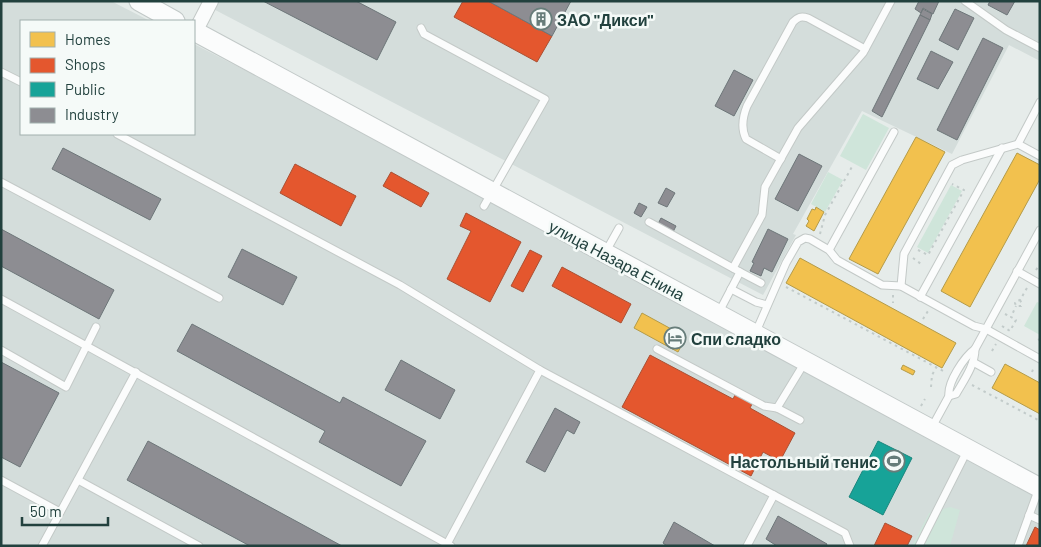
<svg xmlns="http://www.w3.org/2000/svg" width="1041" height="547" font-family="Barlow,sans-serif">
<rect width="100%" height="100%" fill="#e6ecea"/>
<g fill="#d4dddb">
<polygon points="1,1 111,1 150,21 21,21 21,134 194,134 194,44 310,104 1040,497 1040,546 1,546"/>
<polygon points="198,1 1040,1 1040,61 1009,45 952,154 862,111 793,234 796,235 763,295"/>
</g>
<g fill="#cfe5da">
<polygon points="863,114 889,128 866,170 840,156"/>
<polygon points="828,172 843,180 825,212 811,204"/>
<polygon points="951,185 962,191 928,253 917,247"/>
<polygon points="1037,302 1040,303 1040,335 1024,326"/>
<polygon points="950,507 960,510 950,546 912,546 929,513"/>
</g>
<g fill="#f2c14e" stroke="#b49b49">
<polygon points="916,137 945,152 878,274 849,259"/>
<polygon points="1017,153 1040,165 1040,179 970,307 941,291"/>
<polygon points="816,207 824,212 814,231 806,226 809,221 807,219 812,209 815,210"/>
<polygon points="800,258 956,343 942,368 786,283"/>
<polygon points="642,313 686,337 678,352 634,328"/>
<polygon points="1005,364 1040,383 1040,414 992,388"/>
<polygon points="903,365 915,371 913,375 901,369"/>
</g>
<g fill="#e4572e" stroke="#aa5033">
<polygon points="463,1 488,1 552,36 537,62 454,17"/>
<polygon points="295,164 356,196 341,226 280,193"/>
<polygon points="391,172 429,193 421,207 383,186"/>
<polygon points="466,213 521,242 490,302 447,279 471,231 460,226"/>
<polygon points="530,250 542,256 523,292 511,286"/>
<polygon points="562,267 631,304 621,323 552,286"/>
<polygon points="650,355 733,399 735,395 752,404 750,408 795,433 780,461 763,452 751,476 622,407"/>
<polygon points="885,523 912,536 907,546 874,546"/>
<polygon points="1035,527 1040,530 1040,546 1026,546"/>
</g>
<polygon fill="#17a398" stroke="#1a867d" points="878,441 912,458 883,515 849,497"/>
<g fill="#8d8d92" stroke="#6d7679">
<polygon points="263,1 356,1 396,22 377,60"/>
<polygon points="488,1 571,1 552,36"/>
<polygon points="919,1 939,1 933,14 923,8 921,13 915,9"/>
<polygon points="990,1 1015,1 1007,15 988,5"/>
<polygon points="923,9 932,14 930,20 920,15"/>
<polygon points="955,9 974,18 958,50 939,40"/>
<polygon points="920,15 930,20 882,117 872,111"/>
<polygon points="983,38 1003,48 957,140 937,130"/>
<polygon points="931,51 953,62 938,89 917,79"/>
<polygon points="734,70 753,80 734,116 715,106"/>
<polygon points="63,148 161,199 150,220 52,169"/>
<polygon points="799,154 822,166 798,211 775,199"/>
<polygon points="666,188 675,193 667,207 658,203"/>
<polygon points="639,203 647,207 641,217 634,213"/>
<polygon points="661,218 676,226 672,234 657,226"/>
<polygon points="1,229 114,290 99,319 1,266"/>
<polygon points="768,229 788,239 772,272 764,268 761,276 750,271 754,263 752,262"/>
<polygon points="242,249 297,277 283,305 228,277"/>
<polygon points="192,324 340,403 343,397 426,441 401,486 319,442 325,431 177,351"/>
<polygon points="401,360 455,390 440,419 385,390"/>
<polygon points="1,362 59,393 20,467 1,457"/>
<polygon points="555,408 580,422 574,434 567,430 545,472 526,462"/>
<polygon points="148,441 342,546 250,546 127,480"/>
<polygon points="778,516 827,544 826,546 777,546 766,539"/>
<polygon points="674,522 715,546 667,546 663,543"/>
</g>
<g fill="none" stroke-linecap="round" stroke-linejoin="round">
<g stroke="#c3c9c7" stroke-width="9">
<g id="service">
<polyline points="965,1 1006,30 1040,48"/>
<polyline points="421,28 424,34 545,99 484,206"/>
<polyline points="1,72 21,82"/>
<polyline points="117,134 400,285 540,370 845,533 850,546"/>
<polyline points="1018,144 1040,102"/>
<path d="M781 159 746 139C741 129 743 116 747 106L793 22C798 17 801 16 808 18L865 49"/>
<polyline points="1,182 219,298"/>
<polyline points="649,222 740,272 718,314"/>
<polyline points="829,250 894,132"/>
<polyline points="605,253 619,228"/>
<polyline points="733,268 762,215 765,187 798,128 863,53 891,1"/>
<polyline points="1017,271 1040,284"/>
<polyline points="740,272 761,283"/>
<polyline points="901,286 904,254 952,165 962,160 1018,144 1040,156"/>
<polyline points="731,289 756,302 767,305"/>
<polyline points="920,297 1002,148"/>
<polyline points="1,299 451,546"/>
<polyline points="755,334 786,263 798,242 805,238 810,239 829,250 837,260 882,285 901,286 974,326 986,329 1040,359"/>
<polyline points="657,349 764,406 777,408 805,362"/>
<polyline points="1,350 66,387 96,327"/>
<polyline points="973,362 991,372"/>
<path d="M949 396 956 394C964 380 975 365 975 349"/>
<polyline points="777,408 800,420"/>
<path d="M931 429 949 396C947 383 964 357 975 349L1040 230"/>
<polyline points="1,480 60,512"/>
<polyline points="78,480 199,546"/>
<polyline points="1029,515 1040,520"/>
<polyline points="42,546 136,372"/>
<polyline points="446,546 540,370"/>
<polyline points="747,546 774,495"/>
<polyline points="919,546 968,449"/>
<polyline points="1018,546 1039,488"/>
</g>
</g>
<g stroke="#c3c9c7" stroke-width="16">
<polyline id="minor" points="195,32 211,1"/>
</g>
<g stroke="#c2c9c8" stroke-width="21">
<g id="secondary">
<polyline points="139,1 175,21"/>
<polyline points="194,31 1040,488"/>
</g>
</g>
<g stroke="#c2cbca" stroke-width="2" stroke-dasharray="2.5 4" stroke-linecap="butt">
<polyline points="820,234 825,215 853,165"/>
<polyline points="918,250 928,255 964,190 952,184"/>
<polyline points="913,258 921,264"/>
<polyline points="1036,270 1040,264"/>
<polyline points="786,287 945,372"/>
<polyline points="893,295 893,303"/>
<polyline points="1020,300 1022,304 1021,306 1016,306 1015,303 1016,301 1020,300 1027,288"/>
<polyline points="1005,314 1011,317"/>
<polyline points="923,319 928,311"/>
<polyline points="1002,326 1010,331 1016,320 1011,317 1016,306"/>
<polyline points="1038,340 1040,339"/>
<polyline points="992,351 996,344"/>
<polyline points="1032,372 1034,367"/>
<polyline points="972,385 1040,421"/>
<polyline points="931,387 932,375 936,368"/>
<polyline points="921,406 925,399"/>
</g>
<use href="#service" stroke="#fbfcfc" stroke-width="7"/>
<use href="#minor" stroke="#fbfcfc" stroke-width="14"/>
<use href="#secondary" stroke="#fbfcfc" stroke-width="19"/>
</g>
<defs>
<g id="building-ring" transform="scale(1.125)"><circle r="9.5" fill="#f5faf8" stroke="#677d7a" stroke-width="1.5"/><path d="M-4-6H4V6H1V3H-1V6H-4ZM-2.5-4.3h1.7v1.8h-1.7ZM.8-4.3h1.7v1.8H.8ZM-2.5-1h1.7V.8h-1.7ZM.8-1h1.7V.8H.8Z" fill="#677d7a"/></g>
<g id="hotel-ring" transform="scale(1.125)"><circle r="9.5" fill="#f5faf8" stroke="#677d7a" stroke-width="1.5"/><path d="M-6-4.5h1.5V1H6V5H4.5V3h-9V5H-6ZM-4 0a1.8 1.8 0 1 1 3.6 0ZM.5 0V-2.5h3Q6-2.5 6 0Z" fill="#677d7a"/></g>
<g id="stadium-ring" transform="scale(1.125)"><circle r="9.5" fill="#f5faf8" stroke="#677d7a" stroke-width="1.5"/><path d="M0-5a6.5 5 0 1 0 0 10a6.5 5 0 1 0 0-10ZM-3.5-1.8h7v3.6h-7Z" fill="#677d7a"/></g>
</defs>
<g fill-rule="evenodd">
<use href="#building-ring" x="541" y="19"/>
<use href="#hotel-ring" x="675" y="338"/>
<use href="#stadium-ring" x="894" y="461"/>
</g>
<g text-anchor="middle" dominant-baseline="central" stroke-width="5" stroke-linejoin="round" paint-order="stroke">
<g font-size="16" font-weight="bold" fill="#22413e" stroke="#f5faf8" text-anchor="start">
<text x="557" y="19">ЗАО "Дикси"</text>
<text x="691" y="338">Спи сладко</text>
<text x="878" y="461" text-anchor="end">Настольный тенис</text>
</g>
<g font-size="16" fill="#22413e" stroke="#f5faf8">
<text transform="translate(617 260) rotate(28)">улица Назара Енина</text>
</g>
</g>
<rect width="1041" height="547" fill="none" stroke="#22413e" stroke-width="5"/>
<rect x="20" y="20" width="175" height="115" fill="#f5faf8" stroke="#a1b0ae"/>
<rect x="30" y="32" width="25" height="15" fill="#f2c14e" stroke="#a1b0ae"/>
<text x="65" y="45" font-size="15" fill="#22413e">Homes</text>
<rect x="30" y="58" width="25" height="15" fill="#e4572e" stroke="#a1b0ae"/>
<text x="65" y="70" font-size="15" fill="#22413e">Shops</text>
<rect x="30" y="82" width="25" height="15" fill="#17a398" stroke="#a1b0ae"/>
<text x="65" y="95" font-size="15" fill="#22413e">Public</text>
<rect x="30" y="108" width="25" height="15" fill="#8d8d92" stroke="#a1b0ae"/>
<text x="65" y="120" font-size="15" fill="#22413e">Industry</text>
<path d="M22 517v8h86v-8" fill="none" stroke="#22413e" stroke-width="2.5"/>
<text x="30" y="517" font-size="15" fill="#22413e" stroke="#f5faf8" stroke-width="4" paint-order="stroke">50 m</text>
</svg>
